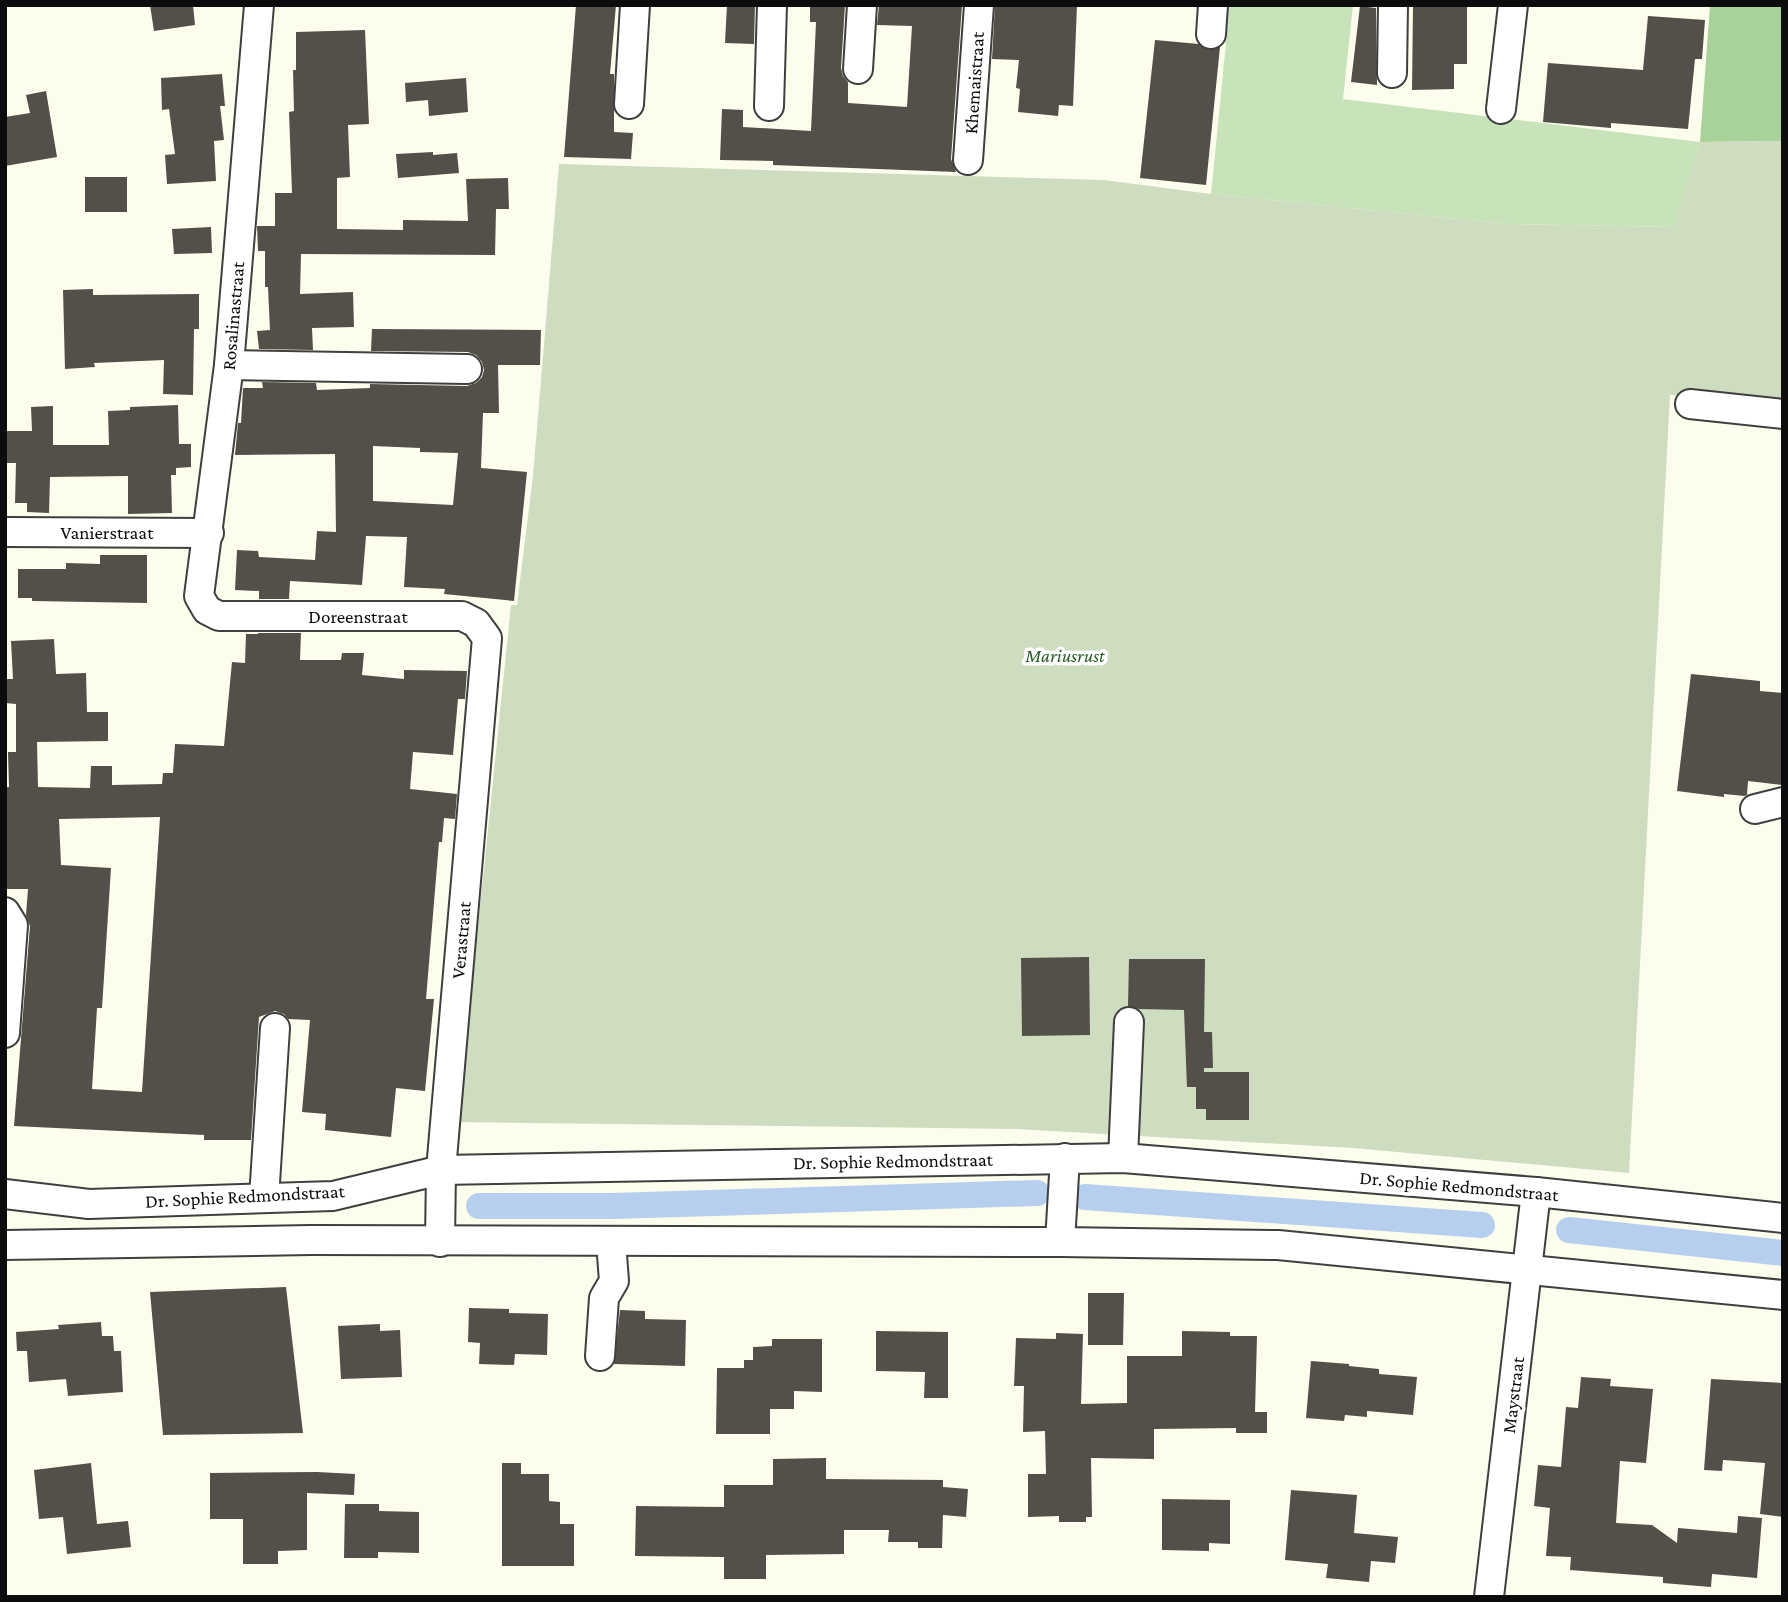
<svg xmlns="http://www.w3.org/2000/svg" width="1788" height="1602" font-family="'Crimson Pro',serif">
<rect width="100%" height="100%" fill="#fdfded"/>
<polygon fill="#c8e3ba" points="1222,5 1353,5 1343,99 1700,142 1675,227 1507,224 1211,194 1226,43 1220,42"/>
<polygon fill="#a9d29b" points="1710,5 1783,5 1783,141 1700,142"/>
<polygon fill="#cedcc0" points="1783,141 1783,404 1670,395 1629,1173 1353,1148 1016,1129 458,1122 511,605 517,605 533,476 559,164 1104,180 1211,194 1507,224 1674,227 1700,142"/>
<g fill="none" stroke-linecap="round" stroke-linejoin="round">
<g stroke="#b7cfee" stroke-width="26">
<polyline points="1085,1197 1482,1225"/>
<polyline points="479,1206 613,1206 1037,1193"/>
<polyline points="1569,1230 1783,1253"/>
</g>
</g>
<g fill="#534f49" fill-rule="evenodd">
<polygon points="150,5 193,5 195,25 154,31"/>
<polygon points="576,5 616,5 610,74 614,74 614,132 633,133 631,159 564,157"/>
<polygon points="727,5 755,5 754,44 725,43"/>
<polygon points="810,5 845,5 841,68 843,76 848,82 848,103 907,107 912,26 877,25 879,5 962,5 951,159 956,172 773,165 773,161 720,160 722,109 743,110 743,127 811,131 816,22 810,22"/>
<polygon points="995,5 1077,5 1073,106 1059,105 1058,116 1018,112 1020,89 1016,88 1019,60 992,59"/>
<polygon points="1413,5 1467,5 1467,64 1454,64 1454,89 1412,90"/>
<polygon points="1360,6 1376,8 1377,85 1351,82"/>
<polygon points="1648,16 1705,20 1702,59 1695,59 1688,129 1611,123 1611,128 1543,122 1548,63 1643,70"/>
<polygon points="365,30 369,124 348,125 350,177 337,178 337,229 403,230 403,220 468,221 466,179 508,178 509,209 496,209 495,255 301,254 300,294 353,292 354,327 312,328 313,350 259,349 257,331 270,330 268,287 265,287 265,251 258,251 257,226 275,226 275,193 292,193 289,112 294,111 293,70 296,70 296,32"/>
<polygon points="1155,40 1199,44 1209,50 1220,47 1206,185 1140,178"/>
<polygon points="222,74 225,106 220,106 224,140 214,141 216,181 167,184 165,155 175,154 169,109 162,110 161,78"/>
<polygon points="466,78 468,112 429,116 428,100 406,102 405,83"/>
<polygon points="46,91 57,157 5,166 5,117 30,113 26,95"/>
<polygon points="433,152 433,155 457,153 459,173 398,178 396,154"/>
<rect x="85" y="177" width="42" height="35"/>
<polygon points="211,227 212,253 174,254 172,229"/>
<polygon points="93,289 93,295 199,294 199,329 194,329 193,395 163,394 164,360 94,363 95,367 65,369 63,290"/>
<path d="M372 329 541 330 540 365H498L499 413H483L481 468 527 472 514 601 444 594 445 589 404 587 407 537 366 536 362 585 290 581 289 599H259V591L235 590 237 550 258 551 259 557 315 560 317 531 336 532 335 454 235 455 238 423H241L243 388H263L262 382 316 383 317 390 370 388V384L467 386 476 383 482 377 484 370 482 362 476 355 468 352 371 351ZM373 446 420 448V452L458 453 453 505 373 501Z"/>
<polygon points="178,405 179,444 191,444 191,467 176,468 176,475 171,475 172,513 128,514 128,476 50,477 49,513 27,512 27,503 15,503 16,463 5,463 5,431 32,431 31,407 53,406 53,445 109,445 108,411 130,410 130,407"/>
<polygon points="100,555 147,555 147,603 32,601 32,598 18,598 18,569 66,569 66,563 100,564"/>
<path d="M258 633H301L300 660H341L342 653H364L362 675 404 679V670L467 671 465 699H458L453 755 413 752 410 789 457 794 455 819 444 818 442 842H439L426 999H434L425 1091 396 1088 391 1137 325 1130 326 1114 302 1112 310 1020 288 1019 284 1014 275 1011 259 1017 251 1140H204V1135L14 1126 30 926 26 915 28 889H5V787H9L8 752H16V704L5 703 6 679H13L11 641 54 639 56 674 86 673 87 712H108V741L37 742 38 787 90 788 91 766H112V785L162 784 163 773H173L175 744 224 746 232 662 245 663 246 634H258ZM160 817 142 1092 92 1089 97 1008H102L111 868 61 865 59 819Z"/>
<polygon points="1691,674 1760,681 1760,691 1783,693 1783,785 1748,781 1747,795 1745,796 1724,794 1724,797 1677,791"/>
<polygon points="1089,957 1090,1035 1022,1036 1021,958"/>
<polygon points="1129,959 1205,959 1204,1032 1212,1032 1213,1068 1204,1068 1204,1072 1249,1072 1249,1120 1206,1120 1206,1109 1196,1109 1196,1087 1187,1087 1184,1010 1139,1009 1128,1006"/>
<polygon points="286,1287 303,1433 163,1435 150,1292"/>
<polygon points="1088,1293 1124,1293 1123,1345 1088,1345"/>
<polygon points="469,1308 509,1309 509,1313 548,1314 547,1355 515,1354 514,1365 479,1364 480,1343 468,1342"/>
<polygon points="620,1310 645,1311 645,1319 686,1320 685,1366 614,1364"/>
<polygon points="101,1322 102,1336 113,1336 114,1351 121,1351 123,1392 68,1396 66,1379 29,1382 27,1351 17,1351 16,1332 59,1329 58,1325"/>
<polygon points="380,1324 380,1331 400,1330 402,1377 341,1379 338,1326"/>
<polygon points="876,1331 948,1332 948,1398 924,1398 925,1372 876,1371"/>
<polygon points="1182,1331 1230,1332 1230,1336 1257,1336 1255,1412 1267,1412 1267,1433 1236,1433 1236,1428 1154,1429 1154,1459 1091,1458 1092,1517 1086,1517 1086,1522 1059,1522 1059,1516 1028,1517 1028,1474 1046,1474 1045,1431 1023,1432 1024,1386 1014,1386 1016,1338 1056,1339 1056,1333 1083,1334 1081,1404 1127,1403 1127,1356 1182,1356"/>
<polygon points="772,1339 822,1339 822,1392 794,1391 794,1409 770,1409 770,1434 716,1434 717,1368 744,1368 744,1360 753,1360 753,1347 772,1346"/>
<polygon points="1311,1361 1349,1364 1349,1366 1379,1369 1379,1374 1417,1377 1413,1415 1367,1411 1367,1417 1345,1415 1344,1421 1306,1418"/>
<polygon points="1581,1377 1611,1379 1610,1386 1653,1389 1646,1463 1620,1461 1616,1523 1652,1525 1677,1543 1678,1528 1737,1533 1738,1516 1762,1518 1757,1578 1712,1574 1711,1587 1663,1583 1663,1577 1570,1570 1571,1557 1546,1556 1550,1508 1534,1506 1538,1465 1561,1467 1566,1407 1578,1408"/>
<polygon points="1711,1379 1783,1383 1783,1517 1760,1514 1765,1463 1723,1460 1722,1471 1704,1470"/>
<polygon points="826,1458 826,1479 943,1480 943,1487 968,1489 966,1517 943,1515 942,1548 918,1548 918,1542 888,1542 889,1530 844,1530 844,1554 766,1555 766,1579 724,1579 724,1557 635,1556 636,1506 724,1507 724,1485 773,1485 773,1459"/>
<polygon points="91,1463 97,1524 128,1521 131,1547 67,1554 63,1517 39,1519 34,1470"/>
<polygon points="502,1463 521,1463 521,1474 549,1474 549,1501 560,1502 560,1524 574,1524 574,1566 502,1566"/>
<polygon points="317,1472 355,1474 354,1495 307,1493 307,1550 278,1551 278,1564 243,1564 243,1519 210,1519 210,1473"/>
<polygon points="1291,1490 1357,1495 1354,1533 1398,1537 1395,1563 1371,1561 1369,1582 1326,1578 1328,1564 1285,1560"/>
<polygon points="1162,1499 1230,1500 1230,1544 1209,1543 1209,1551 1162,1550"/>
<polygon points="345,1504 379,1504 379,1511 419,1512 419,1553 378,1552 378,1558 344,1558"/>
</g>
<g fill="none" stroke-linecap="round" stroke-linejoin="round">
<g stroke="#3f3f3f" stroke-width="32">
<g id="minor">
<polyline points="259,5 229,365 199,596 207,610 219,616 462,616 476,623 487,638 441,1170 440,1242"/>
<polyline points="1211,34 1213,5"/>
<polyline points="858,69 862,5"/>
<polyline points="1392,73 1393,5"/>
<polyline points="629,104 635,5"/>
<polyline points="769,106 772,5"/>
<polyline points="1501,109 1513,5"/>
<polyline points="968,160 979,5"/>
<polyline points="229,365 467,369"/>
<polyline points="1690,404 1783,414"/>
<polyline points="5,532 209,533"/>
<polyline points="1755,809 1783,802"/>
<polyline points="5,912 13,925 5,1033"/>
<polyline points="1123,1158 1129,1022"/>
<polyline points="5,1194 89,1204 333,1196 441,1170 1123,1158 1536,1192 1783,1218"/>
<polyline points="264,1198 275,1028"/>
<polyline points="1060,1242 1065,1158"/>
<polyline points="5,1245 311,1240 1060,1242 1278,1245 1783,1295"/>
<polyline points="600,1356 604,1298 614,1281 611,1242"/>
<polyline points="1489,1597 1536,1192"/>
</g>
</g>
<use href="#minor" stroke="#fff" stroke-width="28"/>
</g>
<g text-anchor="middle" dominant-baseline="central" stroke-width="7" stroke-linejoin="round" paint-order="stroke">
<g font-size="19" fill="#0c0c0c" stroke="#fff">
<text transform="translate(974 83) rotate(-86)">Khemaistraat</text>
<text transform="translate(233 316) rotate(-85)">Rosalinastraat</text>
<text x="107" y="532">Vanierstraat</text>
<text x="358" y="616">Doreenstraat</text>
<text transform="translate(461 940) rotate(-85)">Verastraat</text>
<text transform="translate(893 1161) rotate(-1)">Dr. Sophie Redmondstraat</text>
<text transform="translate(1459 1186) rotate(5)">Dr. Sophie Redmondstraat</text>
<text transform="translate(245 1196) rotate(-3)">Dr. Sophie Redmondstraat</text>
<text transform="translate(1513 1395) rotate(-83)">Maystraat</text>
</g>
<g font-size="19" font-style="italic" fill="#255b24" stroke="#fff">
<text x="1065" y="655">Mariusrust</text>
</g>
</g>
<rect width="1788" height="1602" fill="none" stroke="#0c0c0c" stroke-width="14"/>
</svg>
